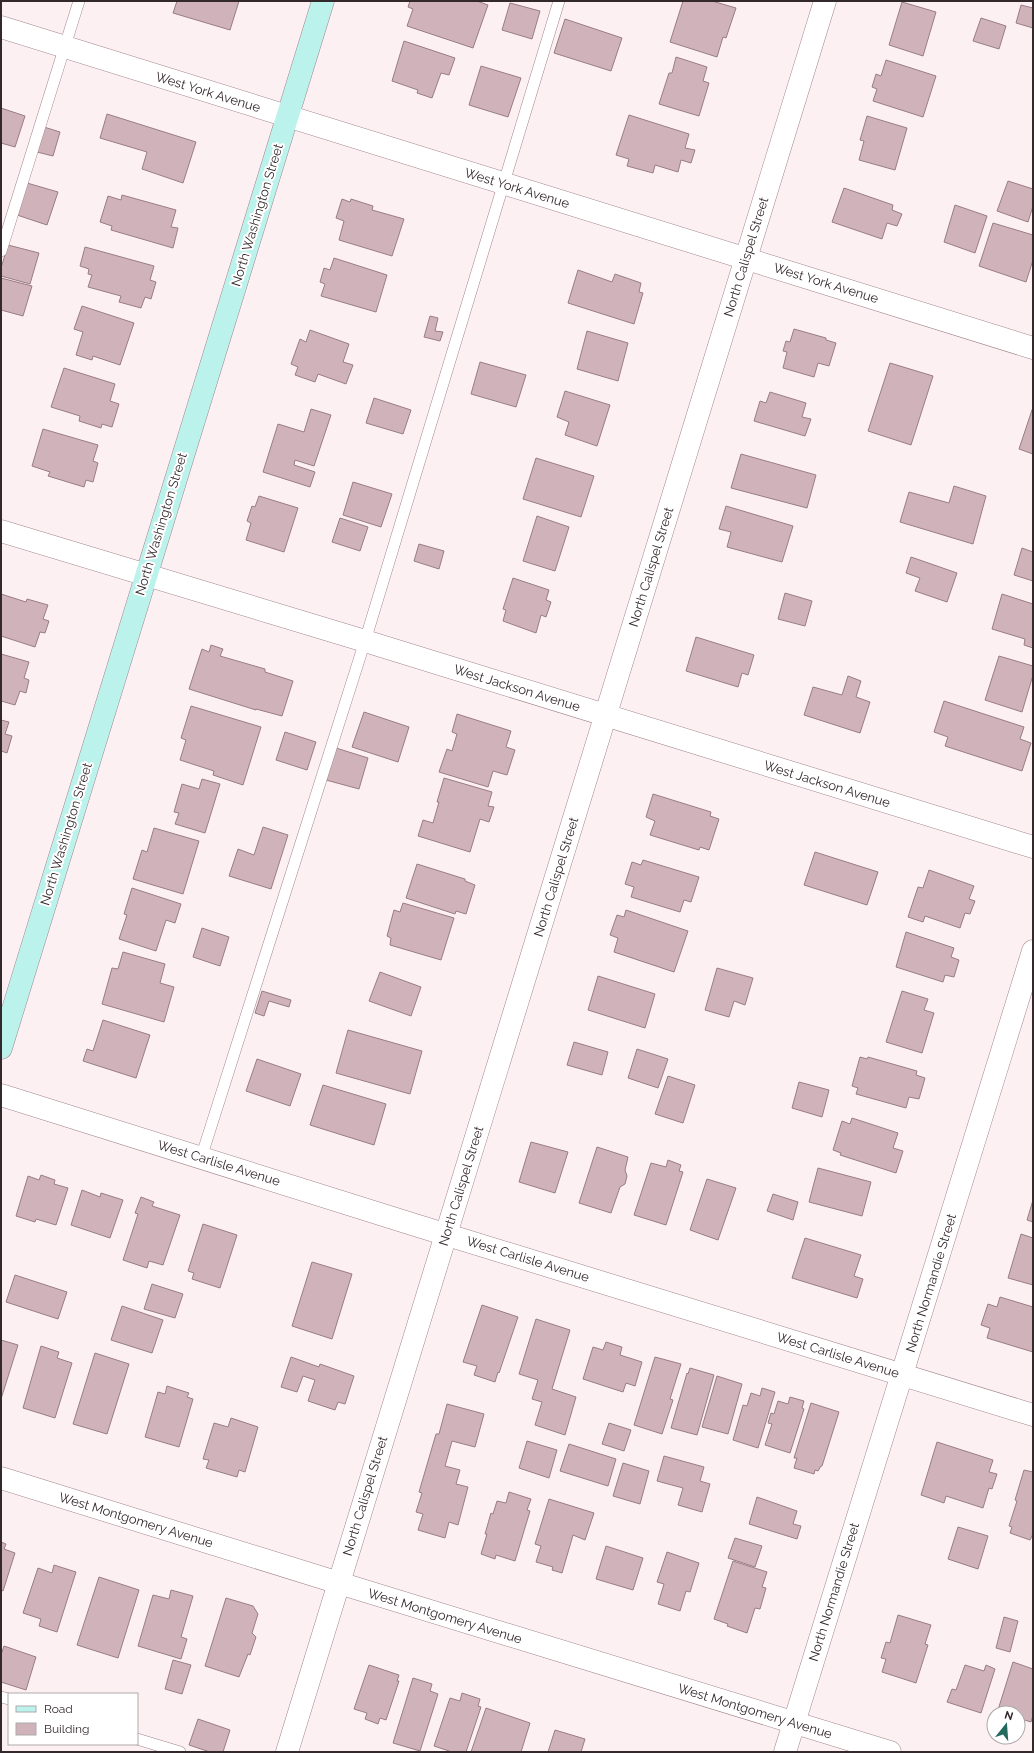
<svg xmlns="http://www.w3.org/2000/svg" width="1034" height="1753" font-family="Raleway,sans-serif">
<rect width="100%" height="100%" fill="#fdf0f3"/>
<g fill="#d0b2ba" stroke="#997d85">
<polygon points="177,1 239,1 230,30 173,13"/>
<polygon points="410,1 477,1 488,5 473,48 407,26 413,9 408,7"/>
<polygon points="683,1 712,1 736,8 726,38 723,37 717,57 670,42"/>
<polygon points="902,2 936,12 923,56 889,45"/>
<polygon points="510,3 540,11 532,39 502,30"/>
<polygon points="1021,5 1033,8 1033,28 1016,23"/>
<polygon points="981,18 1006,26 999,49 973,41"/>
<polygon points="565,19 622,38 611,71 554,53"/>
<polygon points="404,41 455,58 449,75 441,73 432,98 417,93 418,90 392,81"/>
<polygon points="676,57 707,67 703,81 709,83 699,116 659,104 669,73 672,73"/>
<polygon points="886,60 936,76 923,117 873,101 877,89 872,87 876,74 881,76"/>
<polygon points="481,66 521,78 508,117 469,105"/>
<polygon points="1,108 25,116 15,147 1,143"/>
<polygon points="107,114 196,142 183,183 142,169 147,152 100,138"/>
<polygon points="629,115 689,134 685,148 695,150 691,163 681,160 678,172 655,165 653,173 627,166 629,159 616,155"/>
<polygon points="867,116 907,128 895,170 859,160 864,141 860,140"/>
<polygon points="44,127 60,132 53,156 37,152"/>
<polygon points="1008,181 1033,189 1033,206 1028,222 997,211"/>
<polygon points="27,183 58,192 47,225 17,215"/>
<polygon points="844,188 893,205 892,210 902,214 897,226 887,223 882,239 832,222"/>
<polygon points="122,195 176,210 171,227 178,228 173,248 111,230 112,226 100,222 108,196 121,200"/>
<polygon points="342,199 350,202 351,199 373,206 372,210 404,219 392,256 339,240 344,221 336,218"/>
<polygon points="955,205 987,216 975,253 944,242"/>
<polygon points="993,223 1033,235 1033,260 1026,282 979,266"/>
<polygon points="8,245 39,253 30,284 1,276 1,268"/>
<polygon points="85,247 154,266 150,280 156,282 151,299 145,297 141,308 119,302 121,296 88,287 92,275 88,274 89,269 80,266"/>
<polygon points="334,258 387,275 376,312 321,296 325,284 320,282 324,268 330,270"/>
<polygon points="578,270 612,282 615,274 641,283 639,292 643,293 634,324 568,303"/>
<polygon points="1,278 32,286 23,316 1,310"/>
<polygon points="82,306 134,323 120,365 93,356 92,360 76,355 83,332 74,329"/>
<polygon points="430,316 438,318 435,331 443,332 440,341 424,337"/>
<polygon points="794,329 826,338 826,340 836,343 829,366 818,363 814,377 783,368 787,352 783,351 786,341 790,342"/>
<polygon points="310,330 349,344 343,362 353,365 346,384 318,374 315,382 295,375 298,367 291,364 300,339 306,342"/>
<polygon points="587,331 628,343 618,381 577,369"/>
<polygon points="480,362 526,375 516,407 471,394"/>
<polygon points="890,363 933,376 911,445 868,431"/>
<polygon points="64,368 115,384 110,401 119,404 112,427 102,424 101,428 79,421 80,416 51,407"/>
<polygon points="565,391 610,405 597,446 565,435 569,422 557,417"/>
<polygon points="770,392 806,403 802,417 811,419 805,436 754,421 760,401 766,403"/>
<polygon points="374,398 411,410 403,434 366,423"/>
<polygon points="1033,407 1033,454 1019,449"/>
<polygon points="311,409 331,415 314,466 295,460 294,465 315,472 310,487 263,472 278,424 304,432"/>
<polygon points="43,429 98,445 93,461 98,463 93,482 86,480 84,487 48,476 50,472 32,466"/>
<polygon points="741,454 816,475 807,508 731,488"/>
<polygon points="536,458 594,476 581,517 523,499"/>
<polygon points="353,482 392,494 381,527 343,515"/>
<polygon points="954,486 986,496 973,544 900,522 909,492 949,503"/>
<polygon points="259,496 298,508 284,552 246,540 251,523 247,521 252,506 255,507"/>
<polygon points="726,506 793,526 782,562 727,547 731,532 719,529"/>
<polygon points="537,516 569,527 555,571 523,561"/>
<polygon points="340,518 368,527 360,551 332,542"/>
<polygon points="419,544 444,551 439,569 414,561"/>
<polygon points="1022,548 1033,552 1033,581 1014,575"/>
<polygon points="911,557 957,573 947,602 915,591 920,578 906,573"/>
<polygon points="513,578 549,590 546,600 551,602 546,617 541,615 536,633 503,621 506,610 503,609"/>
<polygon points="785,593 812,601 805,626 778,619"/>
<polygon points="1,594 26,602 27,599 48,605 43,619 49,621 45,633 40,632 35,647 1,636"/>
<polygon points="1002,594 1033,604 1033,648 1024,645 1025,639 992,629"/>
<polygon points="696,637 754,655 748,675 742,673 738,687 686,671"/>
<polygon points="211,645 223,649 220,656 265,669 265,672 293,681 282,716 256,709 256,710 189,689 202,649 209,652"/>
<polygon points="1,654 29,662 24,678 29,680 26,693 20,691 15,705 1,701"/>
<polygon points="999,656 1033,666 1033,675 1022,712 985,700"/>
<polygon points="848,676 861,681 856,697 870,702 860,733 804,715 813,687 842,695"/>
<polygon points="944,701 1024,727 1020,739 1031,743 1022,771 945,746 948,737 934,732"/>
<polygon points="191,706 261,727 243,785 213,775 214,771 180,760 186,740 181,738"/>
<polygon points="364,712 409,727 398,762 352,747"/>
<polygon points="457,714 511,731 506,747 515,750 507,775 493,771 488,787 439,772 447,749 452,751 457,734 452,732"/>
<polygon points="1,720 9,722 5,734 12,736 7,753 1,751"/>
<polygon points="285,732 316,742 307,770 276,760"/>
<polygon points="336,748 368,758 359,789 326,780"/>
<polygon points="444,778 492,792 488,806 494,807 489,822 480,819 470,852 418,836 423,820 433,823 439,802 437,802"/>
<polygon points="202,779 220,784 205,833 175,824 179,813 174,812 182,784 199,789"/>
<polygon points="653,794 711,812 710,816 719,819 709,850 700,847 699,850 650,835 655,821 646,817"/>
<polygon points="263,827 288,835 271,889 229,876 238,849 254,855"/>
<polygon points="154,828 199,841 183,894 133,879 142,850 147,852"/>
<polygon points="815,852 878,872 867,905 804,885"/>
<polygon points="643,860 699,877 691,902 684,900 680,912 631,897 634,887 625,884 632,862 641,865"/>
<polygon points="417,864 465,879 465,881 475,885 466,914 456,911 455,914 406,898"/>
<polygon points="929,870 974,886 969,899 975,901 970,914 965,913 960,928 925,916 923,922 908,917 918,887 923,888"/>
<polygon points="132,888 181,904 175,923 166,920 156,951 119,939 127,915 124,914"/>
<polygon points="403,903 454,918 441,960 390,945 391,938 387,936 394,910 400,912"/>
<polygon points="626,910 688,931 674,972 614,952 618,938 610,935 617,915 624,917"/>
<polygon points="202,928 229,937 220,966 193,957"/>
<polygon points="906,932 954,948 951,957 959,960 954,977 945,975 943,982 896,967"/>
<polygon points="123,952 165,964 160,983 174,987 164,1022 102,1004 112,968 118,969"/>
<polygon points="717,968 753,978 745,1005 734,1001 729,1017 705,1010"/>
<polygon points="380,972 421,987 411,1016 369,1001"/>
<polygon points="598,976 655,994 645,1028 588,1010"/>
<polygon points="262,991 291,1000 289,1007 269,1001 264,1016 255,1013"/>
<polygon points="902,991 928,999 924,1010 934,1013 922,1053 886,1042"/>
<polygon points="103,1020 150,1035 136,1078 83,1061 87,1049 93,1051"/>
<polygon points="348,1030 422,1051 410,1094 336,1073"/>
<polygon points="574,1042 608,1052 602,1075 567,1065"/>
<polygon points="637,1049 668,1059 658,1088 628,1078"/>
<polygon points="860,1057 867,1059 868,1057 917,1071 916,1075 925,1078 919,1099 909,1097 906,1108 856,1094 858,1088 852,1086"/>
<polygon points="257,1059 301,1074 290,1106 246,1091"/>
<polygon points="668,1076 695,1085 683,1123 655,1114"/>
<polygon points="799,1082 829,1090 822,1117 792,1108"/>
<polygon points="323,1085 386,1104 374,1145 310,1125"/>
<polygon points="852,1118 898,1133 893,1148 903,1151 896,1173 840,1155 841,1153 833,1150 842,1121 850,1124"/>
<polygon points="531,1142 568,1152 555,1193 519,1182"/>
<polygon points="597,1147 628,1157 625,1170 627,1176 625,1184 620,1187 611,1213 579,1203"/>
<polygon points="668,1160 681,1165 679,1171 683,1172 666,1225 634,1215 651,1163 666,1167"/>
<polygon points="818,1168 871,1182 862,1216 809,1202"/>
<polygon points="41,1175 55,1180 54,1184 68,1188 56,1225 36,1219 35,1222 16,1216 28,1176 39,1180"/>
<polygon points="707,1179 736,1188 718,1240 690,1230"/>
<polygon points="82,1190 100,1197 101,1193 123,1200 110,1238 71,1225"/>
<polygon points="773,1194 798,1202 793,1220 767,1211"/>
<polygon points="141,1197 154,1202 152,1206 180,1215 163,1265 149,1261 147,1268 123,1260 138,1214 135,1213"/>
<polygon points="1033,1200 1033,1222 1027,1220"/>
<polygon points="203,1224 237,1235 220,1288 192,1279 194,1273 188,1271"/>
<polygon points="1021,1234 1033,1238 1033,1285 1008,1278"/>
<polygon points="805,1238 861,1255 854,1276 863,1279 857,1298 792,1278"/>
<polygon points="312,1262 352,1274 332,1339 292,1326"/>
<polygon points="15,1275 67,1292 58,1319 6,1302"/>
<polygon points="152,1284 183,1294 175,1318 144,1309"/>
<polygon points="1000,1297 1033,1307 1033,1352 987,1338 990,1328 981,1325 988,1304 997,1307"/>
<polygon points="482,1305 518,1317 499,1373 498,1372 495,1382 474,1375 477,1366 463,1362"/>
<polygon points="122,1306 163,1320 152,1353 111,1340"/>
<polygon points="536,1319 570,1330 552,1389 576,1397 565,1435 535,1425 542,1402 532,1399 538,1380 519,1374"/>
<polygon points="1,1340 18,1345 1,1399"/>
<polygon points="606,1342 622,1347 620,1355 642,1362 635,1386 626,1383 623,1392 583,1379 593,1347 603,1350"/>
<polygon points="41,1346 59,1352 57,1358 72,1363 55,1418 23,1408"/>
<polygon points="95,1353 129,1364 107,1434 73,1424"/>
<polygon points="291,1357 319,1367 320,1364 354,1376 345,1404 338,1402 335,1410 308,1401 315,1380 303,1376 297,1392 281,1387"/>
<polygon points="655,1357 681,1364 670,1399 673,1400 662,1434 634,1425"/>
<polygon points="690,1368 714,1375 697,1435 671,1428 687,1373 688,1374"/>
<polygon points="717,1376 742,1384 728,1434 702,1427"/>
<polygon points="167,1386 189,1393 187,1397 193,1399 179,1447 145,1437 158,1392 165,1394"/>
<polygon points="762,1388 775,1392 758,1448 733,1440 743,1405 747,1406 751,1393 760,1396"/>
<polygon points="790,1397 804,1401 802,1408 804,1409 790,1453 765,1445 772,1424 768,1423 771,1413 774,1414 778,1401 788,1404"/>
<polygon points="811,1403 839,1412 822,1466 821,1466 818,1471 815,1470 814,1474 794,1468 797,1458 794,1458"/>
<polygon points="447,1404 484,1414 475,1447 452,1441 445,1466 460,1470 456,1484 468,1487 458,1525 449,1522 445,1538 418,1530 423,1514 416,1512 422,1493 419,1492 436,1434 439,1434"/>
<polygon points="231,1418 258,1427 245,1472 239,1470 237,1477 206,1468 209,1460 203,1459 214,1423 228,1427"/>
<polygon points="609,1423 631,1430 624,1451 602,1444"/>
<polygon points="527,1441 557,1450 549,1478 519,1468"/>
<polygon points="937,1442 993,1460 989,1472 997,1474 992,1489 989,1488 983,1508 946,1496 944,1503 921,1495"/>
<polygon points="569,1444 616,1459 608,1486 560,1471"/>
<polygon points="664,1456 704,1467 700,1481 710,1484 702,1512 678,1505 683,1488 657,1481"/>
<polygon points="623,1463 649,1471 640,1504 613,1496"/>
<polygon points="1024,1470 1033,1472 1033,1534 1030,1540 1010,1533 1012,1527 1009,1526 1017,1501 1015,1500"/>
<polygon points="509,1492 531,1499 527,1510 530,1511 515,1561 496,1555 495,1559 481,1554 487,1534 485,1534 491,1513 493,1514 497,1501 506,1503"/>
<polygon points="757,1497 797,1511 793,1524 801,1526 797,1539 749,1524"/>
<polygon points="549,1499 594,1513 585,1540 573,1535 562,1573 552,1570 553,1567 536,1562 541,1546 535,1544"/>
<polygon points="958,1527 988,1536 978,1569 948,1559"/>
<polygon points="735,1538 762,1546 755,1567 728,1558"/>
<polygon points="1,1542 6,1544 4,1549 15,1553 3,1591 1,1590"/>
<polygon points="606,1546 643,1558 633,1590 596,1579"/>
<polygon points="667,1552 699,1563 690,1592 686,1591 680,1611 658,1604 664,1584 657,1582"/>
<polygon points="733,1561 767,1572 762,1587 766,1588 760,1609 755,1608 747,1633 727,1626 728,1624 714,1619"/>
<polygon points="54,1565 76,1572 57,1632 39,1626 41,1619 23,1613 38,1568 52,1573"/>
<polygon points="99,1577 139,1590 118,1658 77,1645"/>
<polygon points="171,1590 193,1596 181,1637 187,1639 181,1659 138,1646 153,1595 169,1599"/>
<polygon points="226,1598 253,1606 258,1614 252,1633 256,1637 250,1655 248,1654 239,1677 205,1666"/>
<polygon points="898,1615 931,1625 925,1644 928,1645 916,1683 882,1672 886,1659 881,1658 886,1642 890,1643"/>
<polygon points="1004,1617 1018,1621 1010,1652 996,1648"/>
<polygon points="4,1646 36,1657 26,1690 1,1682 1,1655"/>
<polygon points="173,1660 191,1665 182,1694 165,1689"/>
<polygon points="1013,1662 1033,1669 1033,1715 1031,1722 1018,1718 1018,1713 997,1713"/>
<polygon points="369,1665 399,1675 397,1681 399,1681 386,1720 380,1718 378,1724 365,1719 367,1713 354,1709"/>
<polygon points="965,1665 984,1671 986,1665 995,1669 981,1713 947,1702 952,1689 956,1690"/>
<polygon points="413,1678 432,1684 430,1691 438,1694 420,1751 393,1743"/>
<polygon points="462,1693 480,1699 478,1706 481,1707 466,1752 452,1752 434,1746 450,1698 460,1701"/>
<polygon points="486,1708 530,1723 521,1752 471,1752"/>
<polygon points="198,1719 230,1730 223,1752 210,1752 189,1745"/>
<polygon points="555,1730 585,1739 581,1752 548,1752"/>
</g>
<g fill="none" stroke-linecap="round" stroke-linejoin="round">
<g stroke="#a2868d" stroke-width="12">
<g id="lane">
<polyline points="1,251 79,1"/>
<polyline points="201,1158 365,641 559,1"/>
<polyline points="1,1697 9,1699"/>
<polyline points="137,1739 180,1752"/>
</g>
</g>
<g stroke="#a2868d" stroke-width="23">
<g id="street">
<polyline points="1,27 1033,348"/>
<polyline points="1,531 365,641 1033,847"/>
<polyline points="1,1095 415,1225 1033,1415"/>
<polyline points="1,1478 339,1583 890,1752"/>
<polyline points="287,1752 825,1"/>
<polyline points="785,1752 1033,951"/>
</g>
</g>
<g stroke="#a2868d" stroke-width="23">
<polyline id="secondary" points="1,1048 323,1"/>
</g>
<use href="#lane" stroke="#fff" stroke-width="11"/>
<use href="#street" stroke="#fff" stroke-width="22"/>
<use href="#secondary" stroke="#bbf3ec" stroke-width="22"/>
</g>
<g text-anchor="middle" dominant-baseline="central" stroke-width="4" stroke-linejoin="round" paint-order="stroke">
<g font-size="13" fill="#33282b" stroke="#fff">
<text transform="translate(208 92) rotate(17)">West York Avenue</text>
<text transform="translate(517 188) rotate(17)">West York Avenue</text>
<text transform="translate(257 215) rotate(-73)">North Washington Street</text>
<text transform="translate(746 257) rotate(-73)">North Calispel Street</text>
<text transform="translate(826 283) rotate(17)">West York Avenue</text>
<text transform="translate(161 524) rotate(-73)">North Washington Street</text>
<text transform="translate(651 567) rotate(-73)">North Calispel Street</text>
<text transform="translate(517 688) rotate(17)">West Jackson Avenue</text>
<text transform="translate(827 784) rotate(17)">West Jackson Avenue</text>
<text transform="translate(66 834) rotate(-73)">North Washington Street</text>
<text transform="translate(556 877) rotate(-73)">North Calispel Street</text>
<text transform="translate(219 1163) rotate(17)">West Carlisle Avenue</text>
<text transform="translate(461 1186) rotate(-73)">North Calispel Street</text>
<text transform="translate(528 1259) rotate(17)">West Carlisle Avenue</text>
<text transform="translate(931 1283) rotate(-73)">North Normandie Street</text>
<text transform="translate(838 1355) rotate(17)">West Carlisle Avenue</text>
<text transform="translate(365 1496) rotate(-73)">North Calispel Street</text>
<text transform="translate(136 1520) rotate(17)">West Montgomery Avenue</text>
<text transform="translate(834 1592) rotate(-73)">North Normandie Street</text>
<text transform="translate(445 1616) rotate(17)">West Montgomery Avenue</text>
<text transform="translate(755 1711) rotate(17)">West Montgomery Avenue</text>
</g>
</g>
<rect width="1034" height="1753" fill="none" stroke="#33282b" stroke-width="4"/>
<rect x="8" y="1693" width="130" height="52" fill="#ffffff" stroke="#ada9aa"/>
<rect x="16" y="1706" width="20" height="6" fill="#bbf3ec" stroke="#ada9aa"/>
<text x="44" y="1713" font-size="12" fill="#33282b">Road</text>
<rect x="16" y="1723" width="20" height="12" fill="#d0b2ba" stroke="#ada9aa"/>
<text x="44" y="1733" font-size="12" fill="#33282b">Building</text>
<g transform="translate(1006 1725) rotate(17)"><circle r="19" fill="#ffffff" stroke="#ada9aa"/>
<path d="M0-3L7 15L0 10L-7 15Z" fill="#246a5f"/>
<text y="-6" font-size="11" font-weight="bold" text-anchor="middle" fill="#33282b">N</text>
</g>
</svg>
